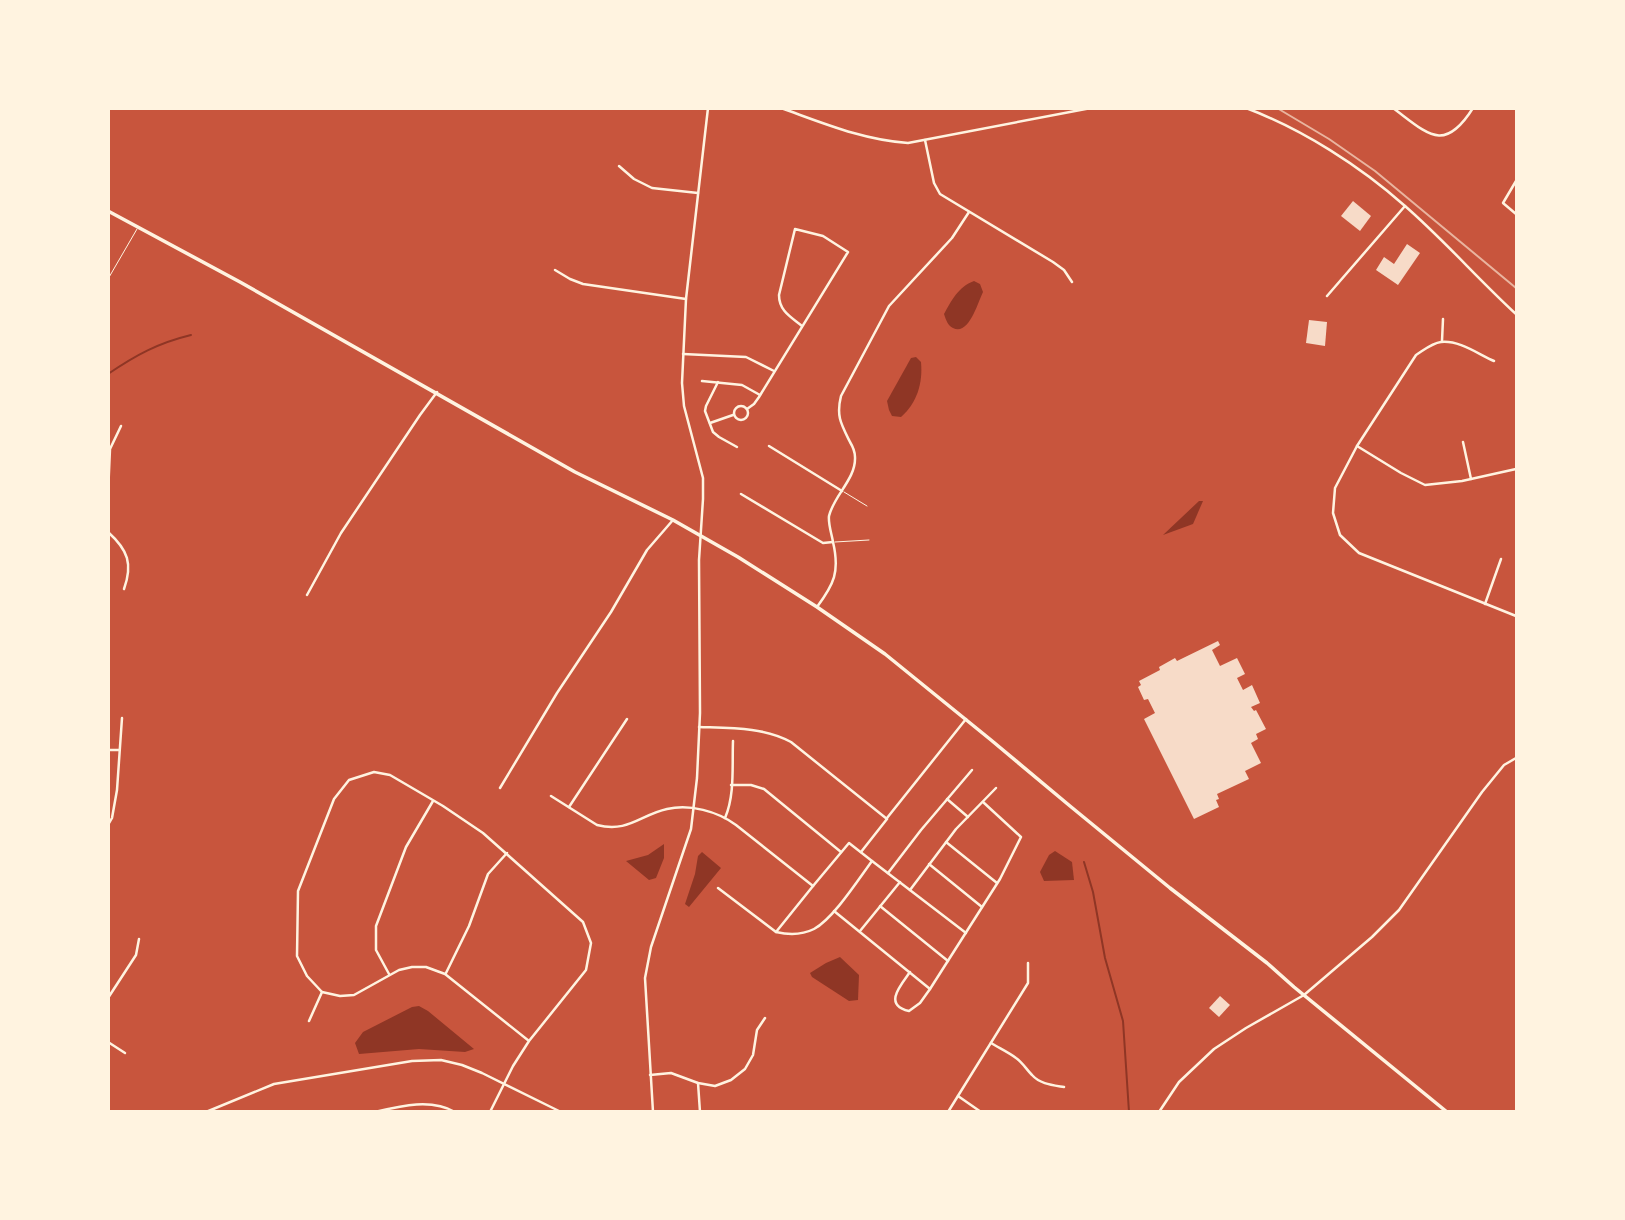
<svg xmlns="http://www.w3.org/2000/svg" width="1625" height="1220" font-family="Figtree,sans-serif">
<rect width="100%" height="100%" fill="#c8553d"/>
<g fill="#8f3625">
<path d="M974 281 980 284 983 292C978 302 969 336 953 328 948 326 946 320 944 314 952 300 958 287 974 281Z"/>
<path d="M916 357 921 362C923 383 917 403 901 417L892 416 889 410 887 401 911 358Z"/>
<polygon points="1199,501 1203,501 1193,524 1163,535"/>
<polygon points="664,844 664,858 656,878 649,880 626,861 648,855"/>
<polygon points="1055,851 1072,862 1074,880 1044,881 1040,872 1049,855"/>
<polygon points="702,852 721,868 689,907 685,904 695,874 698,856"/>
<polygon points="840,957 859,975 858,1000 849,1001 812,977 810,973 826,963"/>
<polygon points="419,1006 428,1011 474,1049 465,1052 419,1049 359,1054 355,1043 363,1032 412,1007"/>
</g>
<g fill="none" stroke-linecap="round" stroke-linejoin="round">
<g stroke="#8f3625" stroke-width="2">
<path d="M108 374C136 355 158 343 191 335"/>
<polyline points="1084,862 1093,892 1105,958 1123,1021 1129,1112"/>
</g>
</g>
<g fill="#f7dbc8">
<polygon points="1353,201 1371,216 1360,231 1341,216"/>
<polygon points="1407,244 1420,253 1398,285 1376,270 1384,257 1394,264"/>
<polygon points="1309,320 1327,322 1325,346 1306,343"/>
<polygon points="1218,641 1220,645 1212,650 1220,666 1237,658 1245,674 1237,678 1243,690 1252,685 1260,703 1251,707 1254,711 1256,710 1266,729 1256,734 1258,739 1251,743 1261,763 1245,771 1249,779 1217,794 1219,799 1216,800 1219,807 1194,819 1144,719 1155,713 1148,699 1144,700 1138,687 1141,685 1139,681 1160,670 1159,667 1175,658 1177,661"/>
<polygon points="1220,996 1230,1005 1219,1017 1209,1008"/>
</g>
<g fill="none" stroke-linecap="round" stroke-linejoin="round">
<g stroke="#fff3e0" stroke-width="1">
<polyline points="108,279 137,229"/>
<polyline points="844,492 867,506"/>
<polyline points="835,542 869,540"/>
</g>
<g stroke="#fff3e0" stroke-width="2.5">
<path d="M1393 108C1428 134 1444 154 1473 108"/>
<polyline points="925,140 934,183 940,194 1053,262 1064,270 1072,282"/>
<polyline points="619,166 634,179 652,188 698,193"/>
<polyline points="1516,181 1503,203 1516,214"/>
<polyline points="555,270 570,279 583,284 686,299"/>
<polyline points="1327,296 1405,206"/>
<polyline points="1442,341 1443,319"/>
<polyline points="683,354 746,357 774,371"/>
<path d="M1494 361C1478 354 1459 340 1441 342 1432 343 1424 350 1416 355L1357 446 1335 488 1333 513 1340 535 1359 553 1516 616"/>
<polyline points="702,381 742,385 760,395"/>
<polyline points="718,382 706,406 705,411 713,432 719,437 737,447"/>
<circle cx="741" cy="413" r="7"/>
<path d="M747 409 754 404 759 397 848 252 823 236 795 229 779 295C779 311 791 317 802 326"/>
<polyline points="710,423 733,415"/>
<polyline points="1463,442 1471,479"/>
<polyline points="769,446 842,491"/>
<polyline points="1357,446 1401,473 1425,485 1462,481 1516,469"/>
<polyline points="108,494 110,449 121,426"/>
<polyline points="741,494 823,543 833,542"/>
<path d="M108 532C128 550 133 564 124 589"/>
<polyline points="307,595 341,533 420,415 437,392"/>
<polyline points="1485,604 1501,559"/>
<path d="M817 607C834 584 840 572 833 542 832 535 828 524 829 516 834 495 856 479 855 457 855 451 853 447 850 442 841 424 836 416 841 396L889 306 952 238 969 212"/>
<path d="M699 727C730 728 764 727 791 742L887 819 861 852"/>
<polyline points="108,750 119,750"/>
<polyline points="731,785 751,785 764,789 841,852"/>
<polyline points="500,788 557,693 611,612 647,550 673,520"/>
<path d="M551 796 597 825C628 833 640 815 667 809 690 804 717 811 736 825L813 886"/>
<polyline points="947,799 968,817"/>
<polyline points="569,807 627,719"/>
<path d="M725 818C735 795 732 766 733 741"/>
<polyline points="887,818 966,719"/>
<polyline points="108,825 112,818 117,790 122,718"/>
<polyline points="946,842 997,883"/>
<path d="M849 843 872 861C858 880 833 919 814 929 802 935 789 935 776 932L813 886Z"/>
<polyline points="872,861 966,933"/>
<polyline points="929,864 982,907"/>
<polyline points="888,873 921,830 972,770"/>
<polyline points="718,888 776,932"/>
<polyline points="910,890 956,829 996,788"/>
<polyline points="880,906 948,961"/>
<path d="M834 911C866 937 898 963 930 989L920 1003 909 1011C883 1005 900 986 910 972"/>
<polyline points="860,931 900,882"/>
<polyline points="446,973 469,926 488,874 507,853"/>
<polyline points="389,974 376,950 376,926 406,847 433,801"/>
<polyline points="930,989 1000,879 1021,837 983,802"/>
<polyline points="108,998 136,955 139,939"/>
<polyline points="309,1021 322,992"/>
<polyline points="108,1042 125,1053"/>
<path d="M991 1043C999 1048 1008 1052 1016 1058 1023 1063 1026 1069 1032 1075 1040 1084 1052 1085 1064 1087"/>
<polyline points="650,1075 671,1073 698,1083 715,1086 731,1080 745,1069 753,1055 757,1030 765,1018"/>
<polyline points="698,1083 700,1112"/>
<polyline points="958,1096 981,1112"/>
<path d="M375 1112C400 1106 431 1098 455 1112"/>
<polyline points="490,1112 513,1066 529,1041 586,970 591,943 583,922 483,833 443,806 390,775 374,772 349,780 334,799 298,891 297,956 307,976 322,992 340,996 354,995 399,970 412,967 426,967 445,974 529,1041"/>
<polyline points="948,1112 1028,983 1028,963"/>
</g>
<g stroke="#fff3e0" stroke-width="2.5">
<path d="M781 108C823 123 863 140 908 143L1091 108"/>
<path d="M1246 108C1302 129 1360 166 1405 206 1444 240 1478 279 1516 314"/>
<polyline points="206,1112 274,1084 412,1061 441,1060 462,1065 482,1073 561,1112"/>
<polyline points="653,1112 645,978 651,947 691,829 697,778 700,713 699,560 703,499 703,478 684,406 682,383 686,299 708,108"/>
<polyline points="1159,1112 1179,1082 1214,1049 1246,1028 1304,995 1372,937 1399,910 1482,792 1504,765 1516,758"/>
</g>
<polyline stroke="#fff3e0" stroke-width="3.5" points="108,211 240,282 575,472 673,520 738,557 817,607 885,654 991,740 1070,806 1170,888 1267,963 1294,987 1447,1112"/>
<polyline stroke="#e9b49f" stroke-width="2" points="1277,108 1329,139 1375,171 1516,288"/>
</g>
<rect width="1625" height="1220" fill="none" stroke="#fff3e0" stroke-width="220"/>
</svg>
